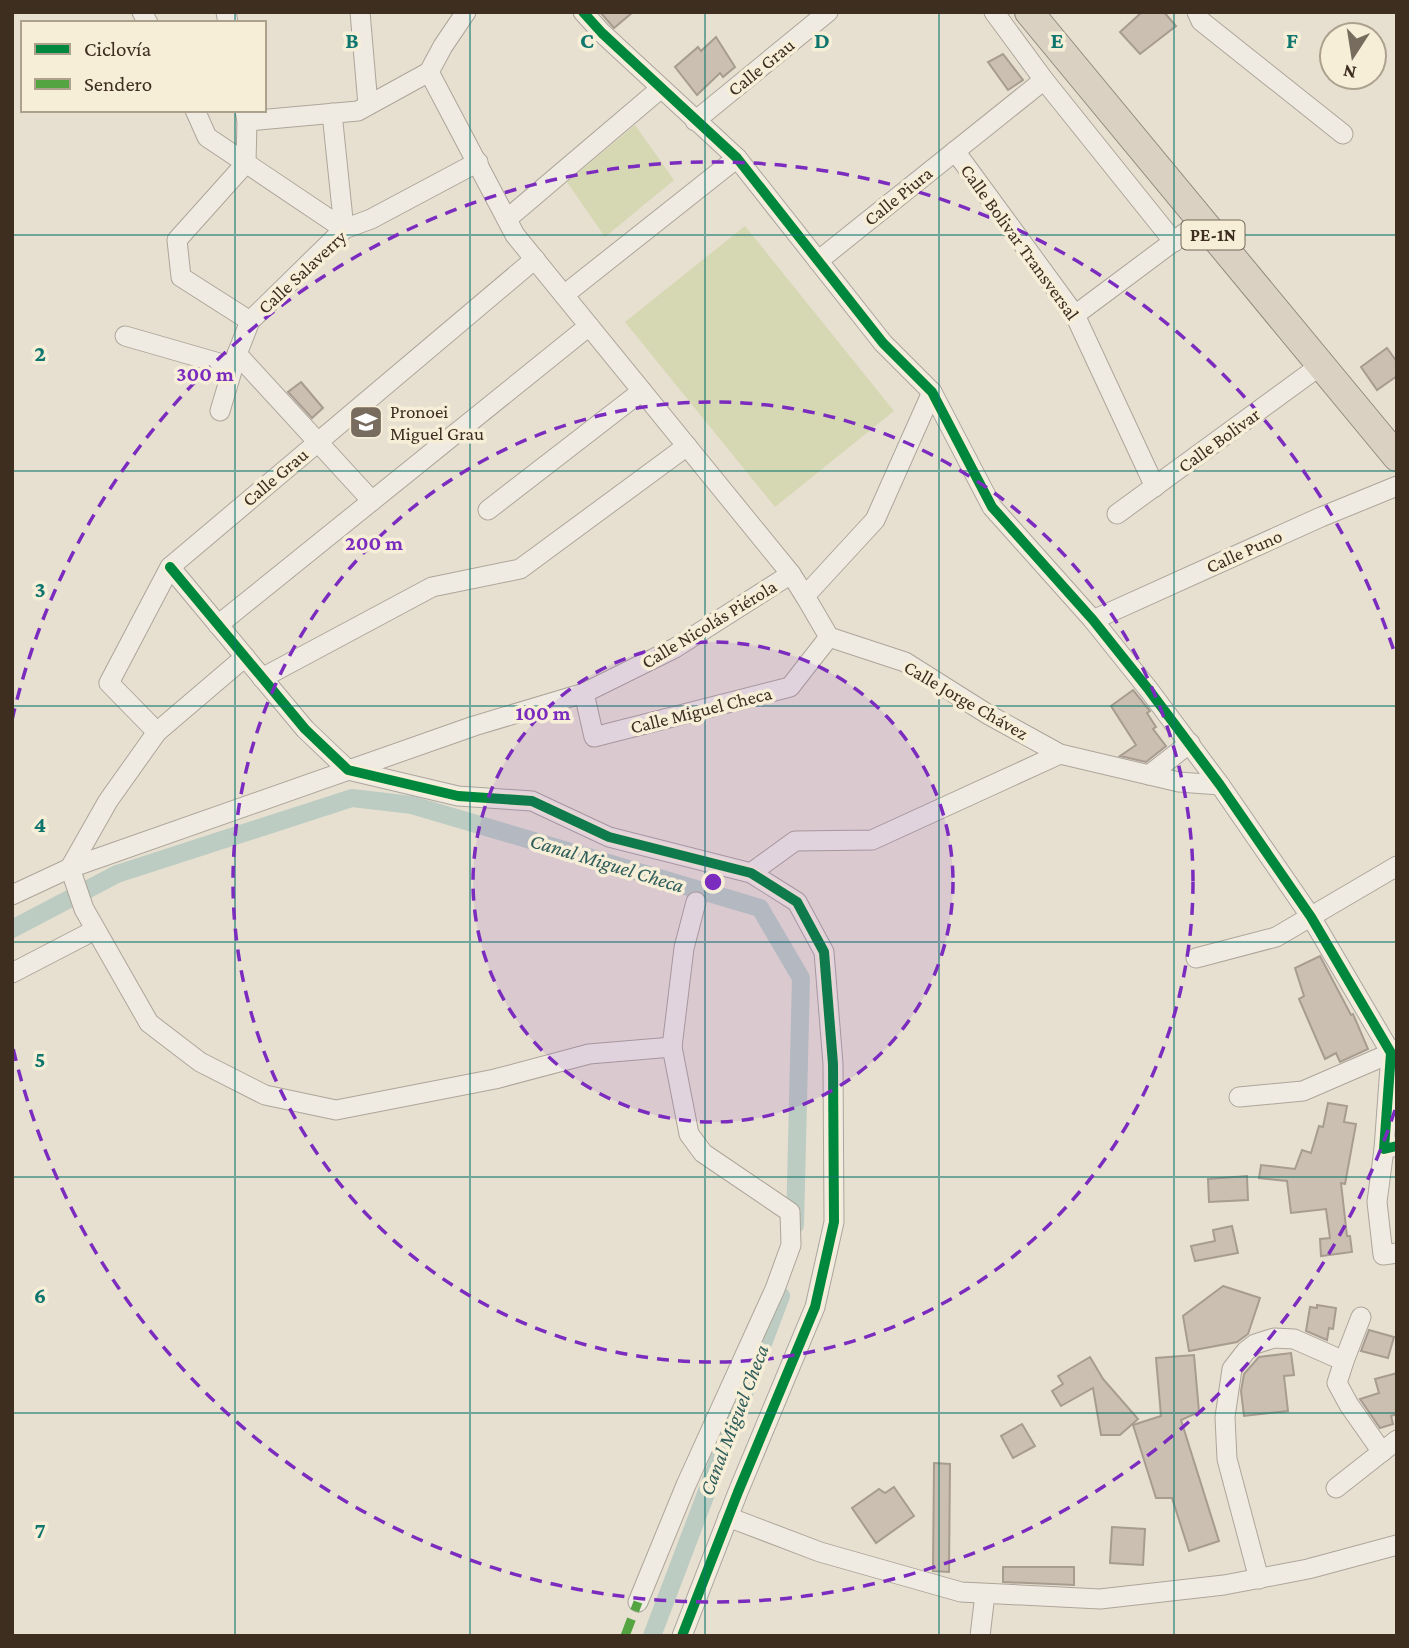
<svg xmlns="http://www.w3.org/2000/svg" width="1409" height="1648" font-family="'Crimson Pro',serif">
<rect width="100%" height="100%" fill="#e7e0d1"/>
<g fill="#d6d7b3">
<polygon points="635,125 674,180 605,237 567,182"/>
<polygon points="745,226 894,411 775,507 625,322"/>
</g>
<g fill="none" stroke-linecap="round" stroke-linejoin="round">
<g stroke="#bcccc2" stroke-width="18">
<polyline points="12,929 117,874 352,798 412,805 760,908 801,978 795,1225"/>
<polyline points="652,1636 781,1296"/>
</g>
</g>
<g fill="#cbbfb2" stroke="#a89c90" stroke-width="2">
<polygon points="600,12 633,12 614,28"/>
<polygon points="1142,12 1164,12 1176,26 1140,54 1120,32"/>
<polygon points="716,37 735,67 723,77 720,73 697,95 675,67 698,47 701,51"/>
<polygon points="1003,54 1023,80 1008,90 988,62"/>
<polygon points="1387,348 1397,362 1397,376 1377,390 1361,367"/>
<polygon points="301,382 323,408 312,418 288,392"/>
<polygon points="1133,690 1150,711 1147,713 1156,727 1153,729 1166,746 1146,762 1120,756 1136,745 1111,706"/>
<polygon points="1320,956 1351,1015 1353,1014 1368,1049 1340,1062 1336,1053 1325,1059 1299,999 1304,996 1295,968"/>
<polygon points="1328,1103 1347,1106 1344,1122 1356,1124 1345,1184 1341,1183 1347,1236 1350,1236 1352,1252 1321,1256 1320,1239 1330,1238 1326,1209 1291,1213 1287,1181 1259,1178 1261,1165 1295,1169 1302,1150 1311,1153 1319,1126 1323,1127"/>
<polygon points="1247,1176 1248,1200 1209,1202 1208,1179"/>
<polygon points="1232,1226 1238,1253 1195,1261 1191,1246 1215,1241 1213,1230"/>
<polygon points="1223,1286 1260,1298 1248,1334 1237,1342 1189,1351 1183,1316"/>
<polygon points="1317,1305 1336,1308 1333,1329 1329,1328 1327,1340 1306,1331 1310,1307 1317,1308"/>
<polygon points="1369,1330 1394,1337 1388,1358 1361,1351"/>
<polygon points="1291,1353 1294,1375 1284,1376 1288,1411 1244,1416 1241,1391 1244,1374 1259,1357"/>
<polygon points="1194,1355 1199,1412 1181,1420 1219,1541 1189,1551 1172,1498 1156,1498 1133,1425 1161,1416 1156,1358"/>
<polygon points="1090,1357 1103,1379 1138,1419 1120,1435 1101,1435 1093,1388 1061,1406 1052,1391 1063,1384 1058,1376"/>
<polygon points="1397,1373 1397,1414 1391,1416 1393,1424 1380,1428 1360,1399 1379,1393 1375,1379"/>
<polygon points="1022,1424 1035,1446 1013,1458 1001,1436"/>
<polygon points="934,1463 950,1464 949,1572 933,1571"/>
<polygon points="894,1487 914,1516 876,1543 852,1508 879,1489 885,1493"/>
<polygon points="1112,1527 1145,1529 1143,1565 1110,1563"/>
<polygon points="1003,1567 1074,1567 1074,1585 1003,1582"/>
</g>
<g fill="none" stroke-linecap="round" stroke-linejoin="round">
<g stroke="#ada599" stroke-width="21">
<g id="minor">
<polyline points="142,12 148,23"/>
<polyline points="226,12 228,23"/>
<polyline points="360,12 368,105"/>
<polyline points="583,12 602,33 737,158 883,343 932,392 992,507 1093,620 1149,690 1220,785 1311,917 1391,1053 1384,1149 1397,1146"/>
<polyline points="994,12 1044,80 1174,242"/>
<polyline points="1197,12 1201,21 1343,134"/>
<polyline points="429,72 515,235 791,574 805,596"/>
<polyline points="195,110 207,137 344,229"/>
<polyline points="245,110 247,121 246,163 177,240 181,277 250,321"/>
<polyline points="332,113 344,229"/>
<polyline points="247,121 358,111 429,72 443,46 466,12"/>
<polyline points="695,121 828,12"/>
<polyline points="955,151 1075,315 1155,487"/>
<polyline points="507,219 660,89"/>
<polyline points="818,261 1044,80"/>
<polyline points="564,295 737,158"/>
<polyline points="1075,315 1201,221"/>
<polyline points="125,336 233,367"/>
<polyline points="237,354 372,501"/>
<polyline points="220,411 237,354 250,321 344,229 371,219 478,162"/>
<polyline points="488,510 642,391"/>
<polyline points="1117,514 1321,365"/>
<polyline points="170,567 305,729 348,770 458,796 532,801 609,837 751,873 797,902 824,952 833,1064 834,1222 815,1307 738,1492 682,1636"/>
<polyline points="1093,620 1321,517 1397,486"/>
<polyline points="218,625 589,326"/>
<polyline points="829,637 905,662 989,715 1060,754 1179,782 1220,785"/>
<polyline points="245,657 157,732 108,801 70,868 84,909 149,1023 200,1062 265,1095 336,1110 495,1079 589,1054 672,1047"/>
<polyline points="262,678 432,587 520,569 687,446"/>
<polyline points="584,693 594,737 790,687 829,637 805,596 875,520 932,392"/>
<polyline points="157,732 109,683 170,567 535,259"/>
<polyline points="1149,775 1190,743"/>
<polyline points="751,873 795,841 872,840 1060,754"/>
<polyline points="12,895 70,868 474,726 584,693 675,648 791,574"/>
<polyline points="1196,958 1276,937 1397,866"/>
<polyline points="12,973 95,930"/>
<polyline points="1239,1097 1303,1091 1391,1053 1397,1049"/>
<polyline points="1384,1149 1377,1202 1383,1255 1397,1253"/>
<polyline points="1344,1361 1361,1317"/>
<polyline points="1336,1488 1397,1440"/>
<polyline points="728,1517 820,1552 961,1592 1100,1599 1224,1585 1308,1569 1397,1545"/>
<polyline points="1259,1579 1227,1459 1225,1417 1232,1369 1246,1351 1255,1344 1274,1338 1294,1339 1344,1361 1337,1383 1349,1405 1382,1452"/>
<polyline points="638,1602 686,1485 775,1289 791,1245 790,1212 703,1153 689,1134 672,1047 684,948 696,902"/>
<polyline points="980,1636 985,1594"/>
</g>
</g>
<g stroke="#928b80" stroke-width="30">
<polyline id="highway" points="1029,12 1397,457"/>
</g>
<use href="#minor" stroke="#efebe3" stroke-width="19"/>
<use href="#highway" stroke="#dad1c2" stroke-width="28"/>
<polyline stroke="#54a441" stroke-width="9" stroke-dasharray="18 9" stroke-linecap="butt" points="625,1636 638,1602"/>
<g stroke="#f7eed8" stroke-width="15">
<g id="cycleway">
<polyline points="583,12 602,33 737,158 883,343 932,392 992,507 1093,620 1149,690 1220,785 1311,917 1391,1053 1384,1149 1397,1146"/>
<polyline points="170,567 305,729 348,770 458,796 532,801 609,837 751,873 797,902 824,952 833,1064 834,1222 815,1307 738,1492 682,1636"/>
</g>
</g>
<use href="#cycleway" stroke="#00873e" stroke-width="10"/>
</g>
<path fill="none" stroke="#0f766e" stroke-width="2" stroke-opacity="0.55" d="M235 12V23M470 12V1636M705 12V1636M939 12V1636M1174 12V1636M235 110V1636M12 235H1397M12 471H1397M12 706H1397M12 942H1397M12 1177H1397M12 1413H1397"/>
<circle cx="713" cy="882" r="240" fill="#7b2cbf" fill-opacity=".12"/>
<g fill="none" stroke="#7b2cbf" stroke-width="3.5" stroke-dasharray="12 9">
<circle cx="713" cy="882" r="240"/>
<circle cx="713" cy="882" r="480"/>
<path d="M1395 1110A719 719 0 0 1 12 1044M12 720A719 719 0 0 1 1395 654"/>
</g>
<defs>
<g id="school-square" transform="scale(1.75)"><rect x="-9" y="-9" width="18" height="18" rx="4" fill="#786c5e" stroke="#f7eed8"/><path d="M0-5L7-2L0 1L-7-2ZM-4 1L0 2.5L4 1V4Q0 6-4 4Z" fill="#fff"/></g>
</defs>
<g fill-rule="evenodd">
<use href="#school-square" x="366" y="422"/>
</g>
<g text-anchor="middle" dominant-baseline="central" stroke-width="7" stroke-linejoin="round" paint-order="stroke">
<rect fill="#f7eed8" stroke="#756857" stroke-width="2" x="1181.5" y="220.5" width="63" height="29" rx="5"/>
<g font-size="18" font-weight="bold" fill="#3d2e20">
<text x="1213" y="235">PE-1N</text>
</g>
<g font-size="19" fill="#3d2e20" stroke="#f7eed8">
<text transform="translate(761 67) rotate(-39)">Calle Grau</text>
<text transform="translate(898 196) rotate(-39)">Calle Piura</text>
<text transform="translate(1020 242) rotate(54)">Calle Bolivar Transversal</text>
<text transform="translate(302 272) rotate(-43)">Calle Salaverry</text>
<text transform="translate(1219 440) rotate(-36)">Calle Bolivar</text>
<text transform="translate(275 477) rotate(-40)">Calle Grau</text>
<text transform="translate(1244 551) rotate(-24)">Calle Puno</text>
<text transform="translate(709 624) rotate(-31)">Calle Nicolás Piérola</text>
<text transform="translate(966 700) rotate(30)">Calle Jorge Chávez</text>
<text transform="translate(701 710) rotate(-14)">Calle Miguel Checa</text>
</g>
<g font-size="19" fill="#3d2e20" stroke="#f7eed8" text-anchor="start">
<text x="390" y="411">Pronoei<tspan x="390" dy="22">Miguel Grau</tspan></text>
</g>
<g font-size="21" font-style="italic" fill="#2f5d5a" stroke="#f7eed8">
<text transform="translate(607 863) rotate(17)">Canal Miguel Checa</text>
<text transform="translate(734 1420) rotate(-69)">Canal Miguel Checa</text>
</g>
</g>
<g font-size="23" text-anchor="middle" font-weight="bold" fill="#0f766e" stroke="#f7eed8" stroke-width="7" stroke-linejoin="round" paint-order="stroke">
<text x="352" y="48">B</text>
<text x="587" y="48">C</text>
<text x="822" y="48">D</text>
<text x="1057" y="48">E</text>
<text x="1292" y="48">F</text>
<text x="40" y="361">2</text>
<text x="40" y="597">3</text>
<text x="40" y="832">4</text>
<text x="40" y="1067">5</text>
<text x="40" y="1303">6</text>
<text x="40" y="1538">7</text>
</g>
<circle cx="713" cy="882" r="10" fill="#7b2cbf" stroke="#f7eed8" stroke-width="3.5"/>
<g font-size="21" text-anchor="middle" font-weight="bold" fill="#7b2cbf" stroke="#f7eed8" stroke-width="7" stroke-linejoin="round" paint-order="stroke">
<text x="205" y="381">300 m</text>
<text x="374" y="550">200 m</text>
<text x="543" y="720">100 m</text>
</g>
<rect width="1409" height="1648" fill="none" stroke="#3d2e20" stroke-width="28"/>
<rect x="21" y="21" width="245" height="91" fill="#f7eed8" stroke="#ada18e" stroke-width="2"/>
<rect x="35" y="44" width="35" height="10" fill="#00873e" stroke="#ada18e" stroke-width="2"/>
<text x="84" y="56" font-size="21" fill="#3d2e20">Ciclovía</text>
<rect x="35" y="79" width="35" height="10" fill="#54a441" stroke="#ada18e" stroke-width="2"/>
<text x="84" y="91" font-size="21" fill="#3d2e20">Sendero</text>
<g transform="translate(1353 56) rotate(192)"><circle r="33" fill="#f7eed8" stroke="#ada18e" stroke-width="2"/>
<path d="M0-5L12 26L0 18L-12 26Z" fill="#786c5e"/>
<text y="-10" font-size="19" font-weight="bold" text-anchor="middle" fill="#3d2e20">N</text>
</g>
</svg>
